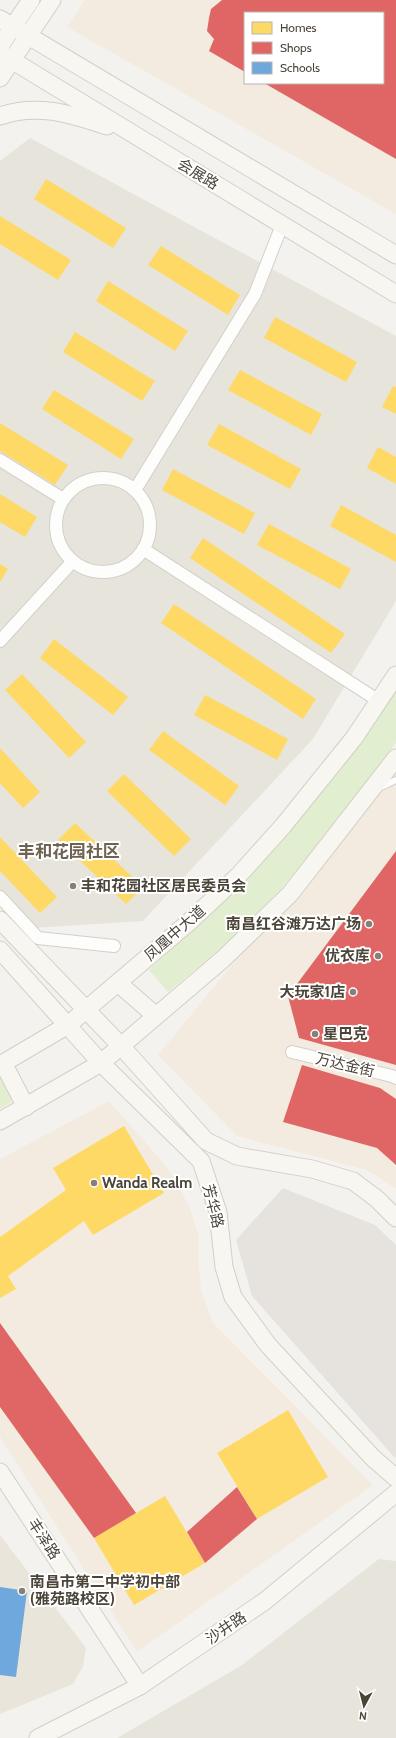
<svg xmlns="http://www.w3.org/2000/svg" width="396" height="1738" font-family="Cabin,'Noto Sans SC',sans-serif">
<rect width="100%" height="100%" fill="#f4f2ee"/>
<g fill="#e7e4dc">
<polygon points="30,138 396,336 396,601 313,739 143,921 33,928 0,892 0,161"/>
<polygon points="379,1559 396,1561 396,1738 117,1738 242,1665"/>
</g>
<g fill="#f3ebdf" fill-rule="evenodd">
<path d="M85 0H396V214L67 27ZM245 13H383V83H245Z"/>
<polygon points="396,765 396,1189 367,1170 237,1136 158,1055"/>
<polygon points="109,1101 161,1160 178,1184 190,1209 199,1236 198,1257 201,1290 213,1323 373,1485 137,1652 0,1437 0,1159"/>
</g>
<polygon fill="#eae5da" points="0,1535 86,1648 83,1666 73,1684 0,1714"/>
<g fill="#e1eecf">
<polygon points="396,688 396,743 350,806 280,890 221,948 168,992 149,970 247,879 338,773"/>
<polygon points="0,1078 12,1098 11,1102 0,1109"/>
</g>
<polygon fill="#e6e3df" points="283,1188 375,1225 396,1245 396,1456 395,1458 252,1296 236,1240"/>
<g fill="#ffd966">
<polygon points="46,179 126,228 113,248 34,199"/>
<polygon points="0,216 71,260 58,280 0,244"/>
<polygon points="161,246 240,295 228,315 148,265"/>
<polygon points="108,281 188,331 175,351 96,301"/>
<polygon points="275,317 357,362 346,382 264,338"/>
<polygon points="75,332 155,381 142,401 63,352"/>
<polygon points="240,370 322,414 311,435 228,390"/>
<polygon points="393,386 396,387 396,414 382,407"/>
<polygon points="54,390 134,439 121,459 42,409"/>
<polygon points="0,423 68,465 55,485 0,451"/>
<polygon points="219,424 301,469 290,489 207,445"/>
<polygon points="378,447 396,457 396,484 367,468"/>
<polygon points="173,469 255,513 244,534 162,490"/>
<polygon points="0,494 37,517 25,537 0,522"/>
<polygon points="341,505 396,535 396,562 330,526"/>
<polygon points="269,524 351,569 340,589 257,545"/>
<polygon points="203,538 345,634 331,653 190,558"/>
<polygon points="0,564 8,569 0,582"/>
<polygon points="174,604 316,699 303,719 161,623"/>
<polygon points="54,639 128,697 113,715 40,658"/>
<polygon points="22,674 86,742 69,758 5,690"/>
<polygon points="205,695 288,739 277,760 194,715"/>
<polygon points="163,731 239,786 225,805 149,750"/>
<polygon points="0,748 40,792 23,808 0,783"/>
<polygon points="124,774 191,839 174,856 107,791"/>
<polygon points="75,823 143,887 126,904 58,840"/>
<polygon points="0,837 57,897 40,913 0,871"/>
<polygon points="124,1126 164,1193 93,1235 84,1221 8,1276 16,1289 0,1298 0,1237 66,1190 53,1168"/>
<polygon points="288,1410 328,1477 257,1519 217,1453"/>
<polygon points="165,1496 205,1563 134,1605 94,1538"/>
</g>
<g fill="#e06666">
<polygon points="222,0 396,0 396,159 264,83 383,83 383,13 245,13 245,72 209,51 214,39 207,31 209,18 211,9"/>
<polygon points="396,851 396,1065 299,1038 288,996"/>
<polygon points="302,1065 380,1088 396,1099 396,1165 377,1148 283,1122"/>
<polygon points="0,1323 136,1513 94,1538 0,1407"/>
<polygon points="237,1487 257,1519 205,1563 187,1532"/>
</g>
<polygon fill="#6fa8dc" points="0,1587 27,1591 16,1677 0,1675"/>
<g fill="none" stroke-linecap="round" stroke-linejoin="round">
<g stroke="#d2d0cb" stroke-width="8">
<polyline id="lane" points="379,788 396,780"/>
</g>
<g stroke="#d2d0cb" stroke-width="14">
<g id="street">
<polyline points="0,460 63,499"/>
<circle cx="103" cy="525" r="47"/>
<polyline points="135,490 255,294 282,225"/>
<polyline points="143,549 379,701"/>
<polyline points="0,641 73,561"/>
<polyline points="0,897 38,938 114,946"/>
<polyline points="292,1052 392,1076 396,1078"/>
</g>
</g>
<g stroke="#d3cfc5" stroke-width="19">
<g id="secondary">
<polyline points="0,19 396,255"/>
<polyline points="0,46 31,0"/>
<polyline points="0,53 396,294"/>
<polyline points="0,78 52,0"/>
<path d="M0 116C38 103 70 114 107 126"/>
<polyline points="0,920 121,1046 206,1141 237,1156 312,1169 353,1181 377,1199 396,1218"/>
<polyline points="0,950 101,1063 201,1161 218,1212 224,1267 233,1297 268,1345 373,1458 396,1478"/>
<polyline points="118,983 156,1016"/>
<polyline points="3,1063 26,1107"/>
<polyline points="0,1065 68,1025 188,923 238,876 283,826 354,738 396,675"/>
<polyline points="0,1121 101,1063 223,959 290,894 396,758"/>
<polyline points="0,1472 140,1686"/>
<polyline points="38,1738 140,1686 265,1601 396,1493"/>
</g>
</g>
<use href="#lane" stroke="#fdfdfc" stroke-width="6"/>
<use href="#street" stroke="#fdfdfc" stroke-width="12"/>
<use href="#secondary" stroke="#f7f6f1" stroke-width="17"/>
</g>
<g fill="#868178" stroke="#fff" stroke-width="1.5">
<circle cx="73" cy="886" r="4"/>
<circle cx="369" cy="924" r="4"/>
<circle cx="378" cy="956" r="4"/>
<circle cx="353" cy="992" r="4"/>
<circle cx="315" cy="1034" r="4"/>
<circle cx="94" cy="1183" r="4"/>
<circle cx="22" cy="1591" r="4"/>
</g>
<g text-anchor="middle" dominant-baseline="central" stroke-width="4" stroke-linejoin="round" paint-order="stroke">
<g font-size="15" fill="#4b4439" stroke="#fff">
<text transform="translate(198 174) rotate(31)">会展路</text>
<text transform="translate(175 933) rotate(-41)">凤凰中大道</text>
<text transform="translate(345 1065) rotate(13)">万达金街</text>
<text transform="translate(213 1206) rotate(76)">芳华路</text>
<text transform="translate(44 1539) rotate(57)">丰泽路</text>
<text transform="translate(226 1628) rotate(-34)">沙井路</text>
</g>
<g font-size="15" font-weight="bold" fill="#4b4439" stroke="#fff" text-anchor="start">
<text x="81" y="886">丰和花园社区居民委员会</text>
<text x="361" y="924" text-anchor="end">南昌红谷滩万达广场</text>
<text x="370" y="956" text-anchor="end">优衣库</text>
<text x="345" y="992" text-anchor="end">大玩家1店</text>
<text x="323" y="1034">星巴克</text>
<text x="102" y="1183">Wanda Realm</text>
<text x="30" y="1582">南昌市第二中学初中部<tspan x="30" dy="17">(雅苑路校区)</tspan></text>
</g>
<g font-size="17" font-weight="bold" fill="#6e6250" stroke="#fff">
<text x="69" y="851">丰和花园社区</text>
</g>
</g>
<rect x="244" y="12" width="140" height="72" fill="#ffffff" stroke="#b7b4b0"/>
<rect x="252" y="22" width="20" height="12" fill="#ffd966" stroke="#b7b4b0"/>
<text x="280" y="32" font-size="12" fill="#4b4439">Homes</text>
<rect x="252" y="42" width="20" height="12" fill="#e06666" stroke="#b7b4b0"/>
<text x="280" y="52" font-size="12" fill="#4b4439">Shops</text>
<rect x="252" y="62" width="20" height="12" fill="#6fa8dc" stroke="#b7b4b0"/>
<text x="280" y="72" font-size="12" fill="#4b4439">Schools</text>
<g transform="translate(364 1706) rotate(187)" stroke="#ffffff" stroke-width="3" paint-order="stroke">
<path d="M0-3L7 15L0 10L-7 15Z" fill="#4b4439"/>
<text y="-6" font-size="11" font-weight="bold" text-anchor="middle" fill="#4b4439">N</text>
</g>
</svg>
